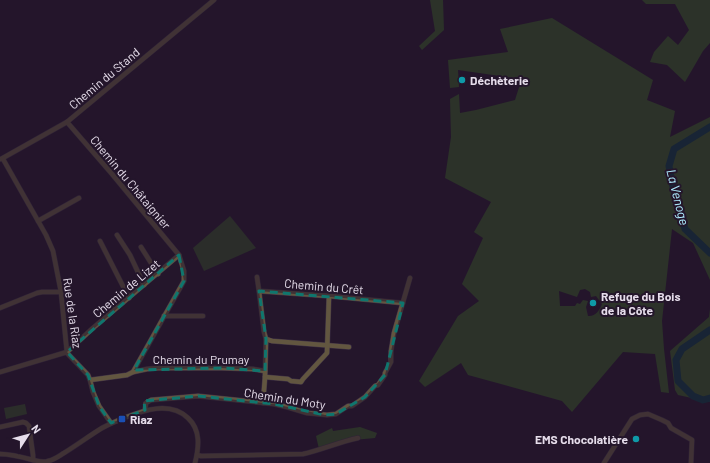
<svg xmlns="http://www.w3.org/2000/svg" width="710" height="463" font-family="Barlow,sans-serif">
<rect width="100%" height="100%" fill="#24162b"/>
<g fill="#334929">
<polygon points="230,216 256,248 204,271 193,248"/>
<polygon points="25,404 27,414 6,419 4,408"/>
</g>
<g fill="#355526" fill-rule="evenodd">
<polygon points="430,0 443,0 444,30 422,50 419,46 435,31"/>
<polygon points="642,0 710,0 710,43 703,51 685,82 667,65 650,62 654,52 668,36 678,45 689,30 675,4 646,4"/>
<path d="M552 18 653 80 647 100 675 111 670 137 710 117V280L693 243 672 229 662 321 664 349 669 393 661 392 655 354 623 352 572 412 562 401 468 375 461 363 425 387 419 381 458 316 479 301 462 284 483 238 474 232 491 202 445 178 451 137 450 99 459 94 460 113 476 110 515 100 521 81 507 77 458 70 459 87 450 88 448 60 508 52 500 29ZM585 289 590 292 591 297 596 296 602 304C600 310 595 317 588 316L586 307 588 301 583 300 580 304 577 303 575 306H560L559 291 577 297 580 290Z"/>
<polygon points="710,309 710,402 678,395 675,390 670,351 709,317"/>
<polygon points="360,427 377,433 375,438 353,440 319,449 316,436 332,428 333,431"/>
</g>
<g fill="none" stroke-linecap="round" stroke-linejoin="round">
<g stroke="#0a3640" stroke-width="7">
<polyline points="710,127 674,149 669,166 672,183 678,203 685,229 710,253"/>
<polyline points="710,330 682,349 676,360 678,381 693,396 703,400 710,398"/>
</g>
<g stroke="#3f3246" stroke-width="5.5">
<g id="minor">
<polyline points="67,122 112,174 179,255 184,271 184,281 133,372"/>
<polyline points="1,159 67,122 214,0"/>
<polyline points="3,159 46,235 53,251 61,292 67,353 88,375 90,380 93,392 99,406 111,423"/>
<polyline points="38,221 79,198"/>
<polyline points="117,235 130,255 144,285"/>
<polyline points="100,241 129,298"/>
<polyline points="141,247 158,274"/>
<polyline points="257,277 259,291 329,296 403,303"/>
<polyline points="259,291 264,332 266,339 265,377 263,403"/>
<polyline points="0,308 37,293 42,292 61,292"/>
<polyline points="164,316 203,316"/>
<polyline points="266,339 272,341 349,347"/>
<polyline points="0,372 67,352 93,328 179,255"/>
<polyline points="265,377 288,379 291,381 301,382 303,379 327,353 329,296"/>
<polyline points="90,380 127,375 133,372 147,369 158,368 222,368 253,369 265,371"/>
<polyline points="145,410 146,403 151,400 198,396 274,404 287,407 307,413 327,415 336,414 348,406 352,406 365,397 375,386 378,385 385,375 385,373 391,362 391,351 394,333 410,278"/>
<polyline points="0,427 23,422 26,423 29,426 33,455 33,460"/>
<path d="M0 454C11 454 22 457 33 460 38 461 43 463 48 461 54 460 59 456 64 453 77 445 89 436 102 428 109 424 117 421 124 418 144 410 170 401 188 418 201 430 199 447 195 463"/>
<path d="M197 455 201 456 303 454C321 450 339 442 358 438"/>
<polyline points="604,463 632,419 640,415 648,414 662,420 668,423 671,428 692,440 691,463"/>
</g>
</g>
<use href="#minor" stroke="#625640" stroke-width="4.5"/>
</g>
<path d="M0 0H710V463H0ZM179 255 184 281 134 370 222 368 265 371 266 339 259 291 403 303 385 375 365 397 336 414 325 415 274 404 198 396 144 401 145 410 111 423 99 406 88 375 67 352Z" fill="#24162b" fill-opacity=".55" fill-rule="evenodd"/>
<path fill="none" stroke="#0f766e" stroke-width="3" stroke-dasharray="8 5" stroke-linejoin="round" d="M179 255 184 281 134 370 222 368 265 371 266 339 259 291 403 303 385 375 365 397 336 414 325 415 274 404 198 396 144 401 145 410 111 423 99 406 88 375 67 352Z"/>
<g fill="#0f9aa8" stroke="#24162b" stroke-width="1.5">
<circle cx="462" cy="80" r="4"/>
<circle cx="593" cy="303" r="4"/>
<circle cx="636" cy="439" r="4"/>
</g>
<rect fill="#1a4fb4" stroke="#24162b" stroke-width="1.5" x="118" y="415" width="8" height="8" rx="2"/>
<g text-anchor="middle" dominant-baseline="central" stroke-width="4" stroke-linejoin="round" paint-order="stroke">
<g font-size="12" fill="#e6ddeb" stroke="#24162b">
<text transform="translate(104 78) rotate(-40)">Chemin du Stand</text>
<text transform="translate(131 182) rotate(50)">Chemin du Châtaignier</text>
<text transform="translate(324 286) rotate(5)">Chemin du Crêt</text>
<text transform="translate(126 288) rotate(-40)">Chemin de Lizet</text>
<text transform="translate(73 313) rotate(82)">Rue de la Riaz</text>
<text x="201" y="359">Chemin du Prumay</text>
<text transform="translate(285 398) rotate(9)">Chemin du Moty</text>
</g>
<g font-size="12" font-weight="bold" fill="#e6ddeb" stroke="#24162b" text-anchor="start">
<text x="470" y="80">Déchèterie</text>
<text x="601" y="296">Refuge du Bois<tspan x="601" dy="14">de la Côte</tspan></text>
<text x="130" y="419">Riaz</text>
<text x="628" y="439" text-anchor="end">EMS Chocolatière</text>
</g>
<g font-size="13" font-style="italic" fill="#adebfd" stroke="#24162b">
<text transform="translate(678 197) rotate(76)">La Venoge</text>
</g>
</g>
<g transform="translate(28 435) rotate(54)" stroke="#24162b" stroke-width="3" paint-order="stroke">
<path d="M0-3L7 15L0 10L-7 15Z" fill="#e6ddeb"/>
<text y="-6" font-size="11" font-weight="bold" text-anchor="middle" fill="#e6ddeb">N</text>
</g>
</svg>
